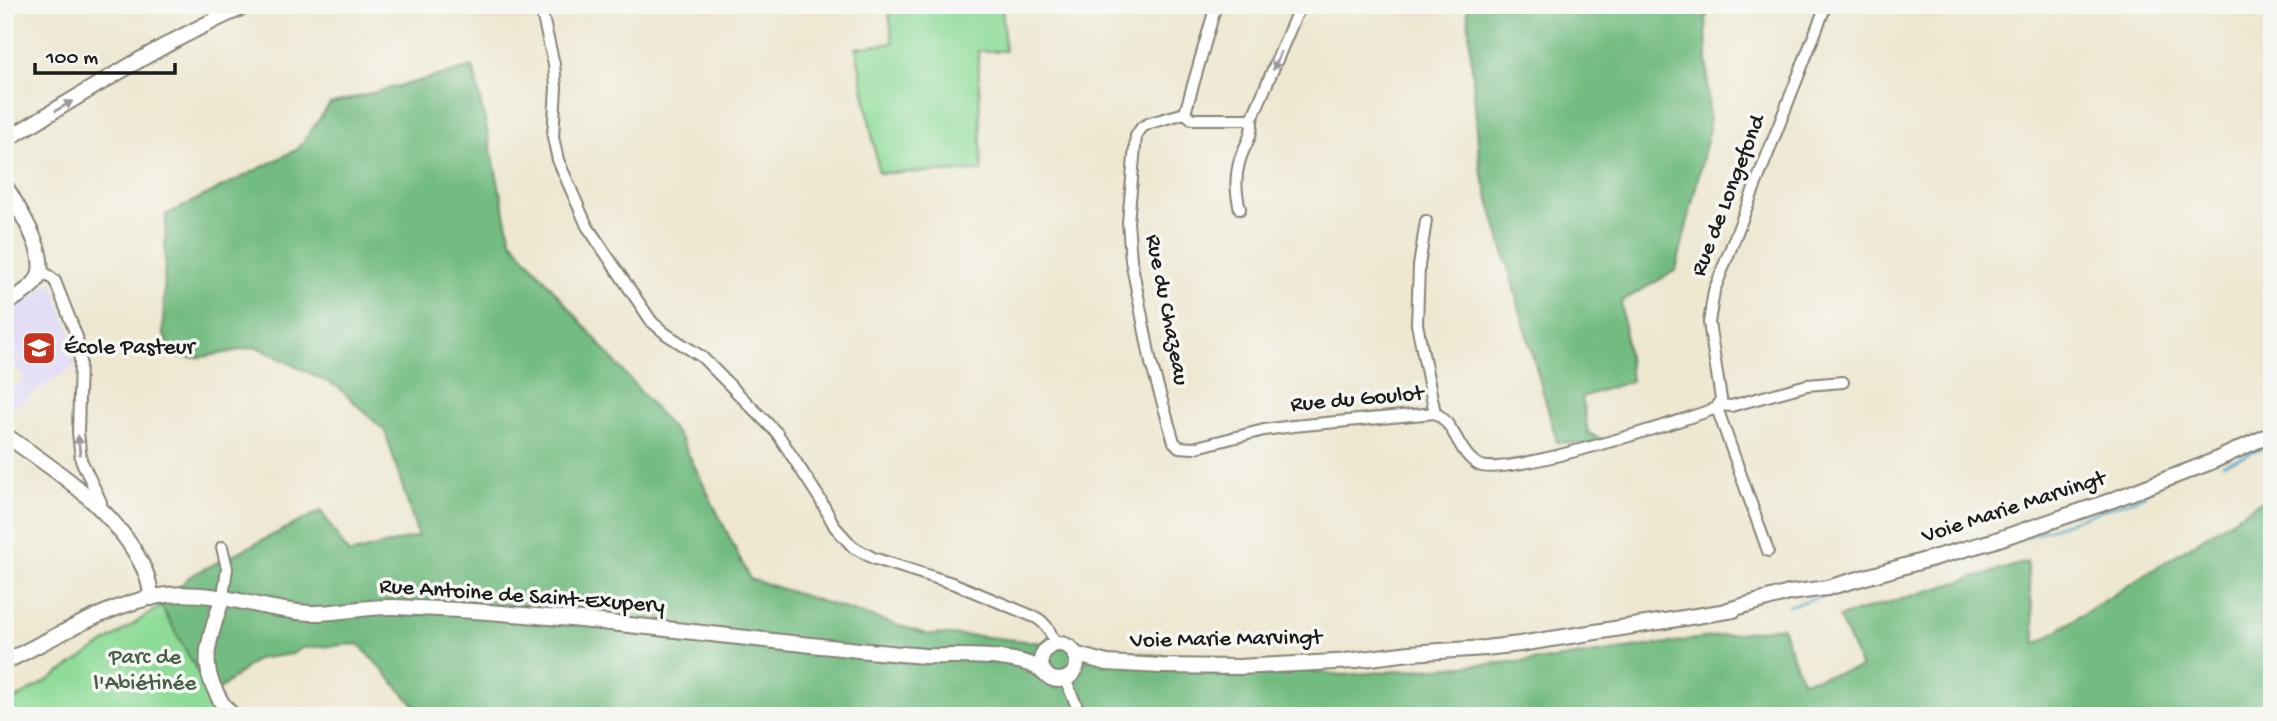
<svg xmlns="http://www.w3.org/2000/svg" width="2277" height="721" font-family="'Gochi Hand',sans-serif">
<rect width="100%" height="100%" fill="#f6f6f2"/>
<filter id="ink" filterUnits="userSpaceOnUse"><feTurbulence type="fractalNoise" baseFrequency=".0143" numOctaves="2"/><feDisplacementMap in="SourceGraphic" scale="14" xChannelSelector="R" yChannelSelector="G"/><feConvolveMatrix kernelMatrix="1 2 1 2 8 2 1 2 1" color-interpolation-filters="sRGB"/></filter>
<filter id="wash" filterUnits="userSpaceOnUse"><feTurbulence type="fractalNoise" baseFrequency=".00686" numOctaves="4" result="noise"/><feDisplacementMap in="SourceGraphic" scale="28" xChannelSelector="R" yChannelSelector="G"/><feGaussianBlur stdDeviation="1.57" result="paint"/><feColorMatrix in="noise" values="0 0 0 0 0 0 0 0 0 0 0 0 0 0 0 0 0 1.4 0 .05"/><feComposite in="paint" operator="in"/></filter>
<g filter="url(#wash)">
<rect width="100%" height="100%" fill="#eee8d1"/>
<polygon fill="#ddd5f6" points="48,285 53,285 76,347 66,354 70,359 76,355 76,365 5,413 5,392 25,380 5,350 5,316"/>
<g fill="#8fdc99" stroke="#567c5a" stroke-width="2">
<polygon points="888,5 1002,5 1005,51 978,51 982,171 879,173 856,48 893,43"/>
<polygon points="161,606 224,716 5,716 5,705 53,677"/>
</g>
<g fill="#73bc81" stroke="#486c4e" stroke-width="2">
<polygon points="1470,5 1709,5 1706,19 1709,132 1676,270 1621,302 1631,381 1582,397 1588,433 1616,446 1557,442 1480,167 1467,7"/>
<polygon points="473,67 511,240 681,439 750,579 926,634 978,636 1343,675 1554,659 1782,627 1802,681 1861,668 1839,617 2027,562 2036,644 2272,494 2272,716 424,716 359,644 302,648 292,654 257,659 211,696 161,606 190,576 321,511 349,554 418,536 385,431 338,387 257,347 197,358 173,357 163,333 166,215 298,149 330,104"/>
</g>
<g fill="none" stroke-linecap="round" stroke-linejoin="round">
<g stroke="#4ea8cb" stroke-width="2.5">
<polyline points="2223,464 2272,445"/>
<polyline points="1788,606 1995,548 2145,495"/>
</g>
</g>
</g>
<g filter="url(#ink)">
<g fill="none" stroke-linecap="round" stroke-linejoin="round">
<g stroke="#858276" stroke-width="14">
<g id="street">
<path d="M540 5 554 64 556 87 553 137 558 160 587 226 652 322 666 334 702 357 777 433 820 499 835 527 853 547 873 558 955 584 1037 618C1047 624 1051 633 1055 644"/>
<path d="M1216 5 1185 113 1150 123 1142 127 1136 136 1128 222 1131 260 1151 363 1174 442 1179 447 1193 448 1264 430 1293 426 1435 413C1456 424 1458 454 1479 465 1504 478 1683 420 1717 408"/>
<polyline points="1753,6 1756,5"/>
<polyline points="1185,113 1192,119 1252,119"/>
<path d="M1240 209C1236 194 1235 178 1239 163 1243 146 1253 139 1252 119L1296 15 1304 5"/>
<polyline points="1426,221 1419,266 1417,324 1435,413"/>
<polyline points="41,270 55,281 77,337 80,361 78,432 81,460 101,502 96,506"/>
<polyline points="1720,405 1731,406 1807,385 1843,382"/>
<polyline points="1717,408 1721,399 1709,323 1714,291 1826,5"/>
<polyline points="1717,408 1768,551"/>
<polyline points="222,547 227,568 223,596"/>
<polyline points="1065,679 1081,716"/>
</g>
</g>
<g stroke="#858276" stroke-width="18">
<g id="secondary">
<path d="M5 140C84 94 165 40 248 5"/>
<path d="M5 185C17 207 53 258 36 281 29 291 15 297 5 305"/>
<path d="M5 435C58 471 118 511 145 571 149 580 150 589 152 598"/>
<path d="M223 596C213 631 197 659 217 694 221 703 226 710 234 716"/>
<polyline points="1728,610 1789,593 1827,588 1993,541 2110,501 2211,462 2272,434"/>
<circle cx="1059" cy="662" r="18"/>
<polyline points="1074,654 1107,663 1161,666 1239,667 1355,661"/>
<polyline points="1346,661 1410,653 1485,648 1520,644 1734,610"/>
<path d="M5 662C52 639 116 600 167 595 220 590 259 610 309 613 338 614 365 606 394 607 546 612 699 634 850 649 875 652 900 654 924 656 957 657 1019 652 1044 672"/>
</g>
</g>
<use href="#street" stroke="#fff" stroke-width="10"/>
<use href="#secondary" stroke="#fff" stroke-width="14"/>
</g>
<defs><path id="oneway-solid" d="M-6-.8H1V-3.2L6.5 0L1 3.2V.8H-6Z" transform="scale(1.75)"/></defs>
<g fill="#999">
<use href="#oneway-solid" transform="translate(1277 61) rotate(113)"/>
<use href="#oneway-solid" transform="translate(64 106) rotate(-30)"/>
<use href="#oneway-solid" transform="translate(79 445) rotate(-96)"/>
</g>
</g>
<defs>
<g id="school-square" transform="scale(1.75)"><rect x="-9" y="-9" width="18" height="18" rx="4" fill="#c8321e" stroke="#f6f6f2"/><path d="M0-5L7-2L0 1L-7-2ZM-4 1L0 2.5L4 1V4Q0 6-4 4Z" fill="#fff"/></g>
</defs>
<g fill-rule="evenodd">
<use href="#school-square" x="39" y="348"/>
</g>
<g text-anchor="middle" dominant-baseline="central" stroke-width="7" stroke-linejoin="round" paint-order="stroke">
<g font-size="23" fill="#1c1c1c" stroke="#f6f6f2">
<text transform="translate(1729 196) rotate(-69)">Rue de Longefond</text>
<text transform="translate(1166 310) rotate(79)">Rue du Chazeau</text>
<text transform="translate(1357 400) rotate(-5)">Rue du Goulot</text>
<text transform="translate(2014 508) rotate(-18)">Voie Marie Marvingt</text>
<text transform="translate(522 597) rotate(4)">Rue Antoine de Saint-Exupery</text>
<text transform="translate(1226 640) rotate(-1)">Voie Marie Marvingt</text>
</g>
<g font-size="23" fill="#1c1c1c" stroke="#f6f6f2" text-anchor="start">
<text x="64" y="348">École Pasteur</text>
</g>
<g font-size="23" fill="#445f48" stroke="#f6f6f2">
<text x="145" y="658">Parc de<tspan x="145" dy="26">l'Abiétinée</tspan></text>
</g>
</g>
<rect width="2277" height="721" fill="none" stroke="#f6f6f2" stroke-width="28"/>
<path d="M35 63v10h140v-10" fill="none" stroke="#1c1c1c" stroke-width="3.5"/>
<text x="46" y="63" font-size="21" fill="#1c1c1c" stroke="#f6f6f2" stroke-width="5" paint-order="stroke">100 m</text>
</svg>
